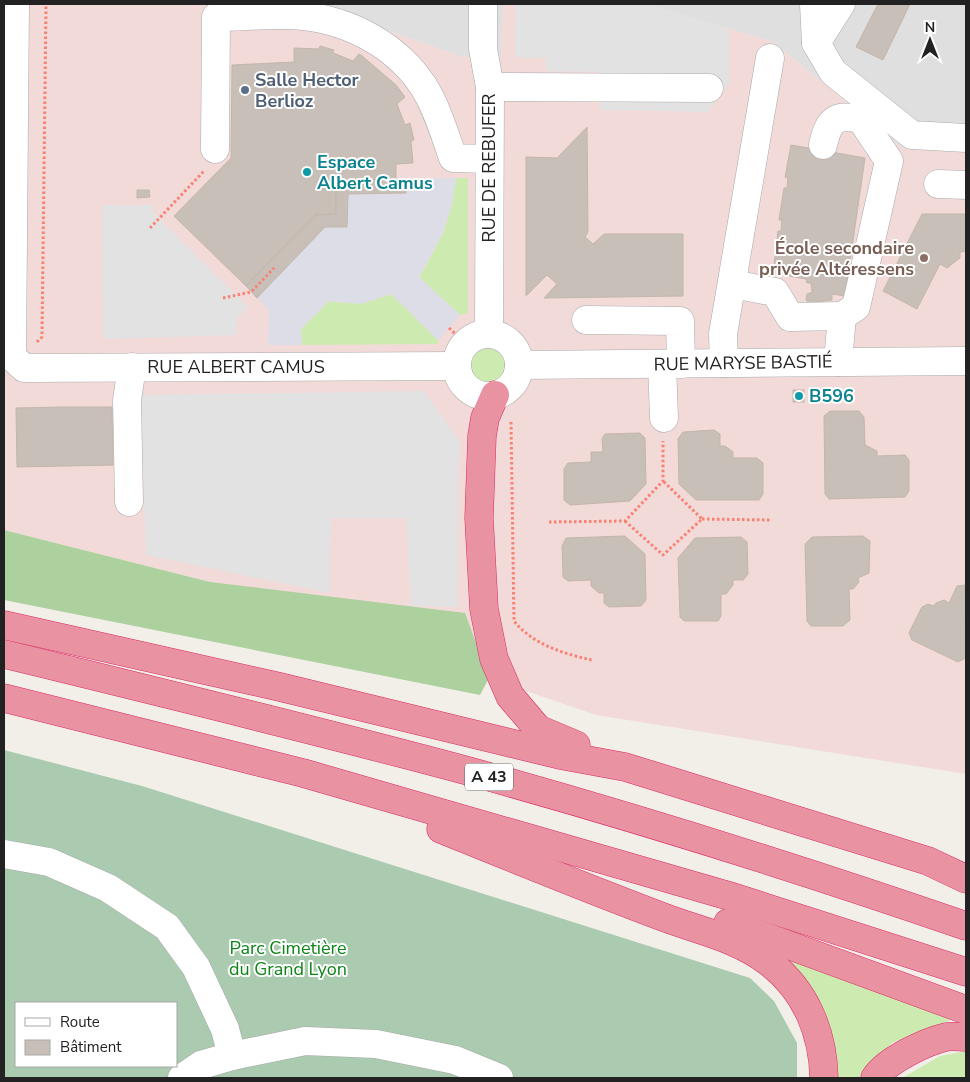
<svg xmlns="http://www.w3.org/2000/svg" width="970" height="1082" font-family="'Nunito Sans',sans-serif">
<rect width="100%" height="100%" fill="#f2efe9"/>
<g fill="#e0dfdf">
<polygon points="311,4 503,4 501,55 463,57"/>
<polygon points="646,4 966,4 966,149 904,149 773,42"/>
</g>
<polygon fill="#f2dad9" points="4,4 311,4 463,57 501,55 503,4 646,4 773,42 904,149 966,149 966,774 596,715 210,582 4,530"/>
<g fill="#cdebb0">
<path d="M456 178H468V313L460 315 419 277C439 245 451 215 456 178Z"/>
<path d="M391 294 438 340V344L302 345 301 329 329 301C351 305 372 302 391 294Z"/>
<circle cx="488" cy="366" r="19"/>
<path d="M787 959 956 1018 892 1043 859 1078H835C836 1023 823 999 787 959Z"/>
<polygon points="966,1051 966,1078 902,1078 940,1056"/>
</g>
<polygon fill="#add19e" points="4,530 210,582 465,613 489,678 480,695 4,600"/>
<path fill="#aacbaf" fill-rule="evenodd" d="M4 750 142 786 750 978 774 1001 797 1043V1078H4ZM16 1003H176V1066H16Z"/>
<g fill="#e2e2e2">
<polygon points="516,4 646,4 729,29 729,83 708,112 601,110 600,72 546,71 546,58 515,57"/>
<polygon points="102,205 153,205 153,212 248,307 236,319 237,335 103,339"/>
<polygon points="424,391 459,441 457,607 411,606 406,518 331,518 330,593 146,555 141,395"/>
</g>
<polygon fill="#dddde8" points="456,178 452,205 444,231 419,277 460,315 438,340 391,294 361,304 329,301 301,329 302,345 268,345 269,310 257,298 336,214 336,180"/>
<g fill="#c7bfb8" stroke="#c4b6ab">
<polygon points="878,4 910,4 883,60 856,47"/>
<polygon points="320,46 334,50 333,53 353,61 359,54 361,55 396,85 405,97 397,104 405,125 410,123 414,140 411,141 413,163 396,164 396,179 336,180 336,214 315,215 246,286 174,216 231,158 232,65 294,62 294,48 319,49"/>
<polygon points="587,127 588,232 585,237 593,244 604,234 683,234 683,296 544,298 557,284 547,275 526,296 526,157 557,158"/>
<polygon points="791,145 865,158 845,296 832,294 832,300 809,303 806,300 807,294 812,292 811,283 807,283 806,279 773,273 778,231 781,231 782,220 779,220 784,188 787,188 788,178 785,177"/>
<polygon points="407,179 406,193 348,194 347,227 325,227 257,298 246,286 315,215 336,214 336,180"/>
<polygon points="137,190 149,190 150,197 137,198"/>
<polygon points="922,214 966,214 966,251 960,252 960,258 947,268 940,264 917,309 883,291"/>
<rect x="793" y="390" width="11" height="12"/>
<polygon points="65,407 112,407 113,465 17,467 16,408"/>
<polygon points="830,411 859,411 864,417 865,445 877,451 877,456 905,455 909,460 909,491 905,497 829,499 825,494 824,416"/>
<polygon points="714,430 720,434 720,446 725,446 733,452 733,458 757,458 763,463 763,494 759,500 696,500 679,484 678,439 683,432"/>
<polygon points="640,433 645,438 646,484 630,501 570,505 564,500 564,469 568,463 591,462 591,452 603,452 602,439 605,434"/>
<polygon points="625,536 645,554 646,600 641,606 609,607 604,603 604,593 599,593 591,586 591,580 568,581 563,577 562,546 566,538"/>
<polygon points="863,536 870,541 869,573 858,578 859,582 853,589 849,589 850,620 843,626 811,626 807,621 805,544 812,537"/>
<polygon points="741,537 747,542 748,574 743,580 733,580 733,585 726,594 721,594 721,616 718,621 684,621 680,617 678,558 695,538"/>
<polygon points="965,585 966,658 958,662 912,640 909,633 922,607 928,604 934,606 936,603 944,600 949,603 957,586"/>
</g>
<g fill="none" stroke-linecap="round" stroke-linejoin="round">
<g stroke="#a9a9a9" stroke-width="29">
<g id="minor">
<polyline points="15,4 12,357 24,368 456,366"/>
<polyline points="483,4 483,49 490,87 489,333"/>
<polyline points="814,4 816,43 833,72 912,135 966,138"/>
<polyline points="816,43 841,4"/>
<polyline points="490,87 709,88"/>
<path d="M823 145C829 120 834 114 861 119L889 161 856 307 842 316 838 362"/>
<path d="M215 149 216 17C244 17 275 13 303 16 352 21 398 47 424 87 437 108 445 135 453 158L489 159"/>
<polyline points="938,184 966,185"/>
<polyline points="732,284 775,292 790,317 842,316"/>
<polyline points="586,320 680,321 681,364"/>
<circle cx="488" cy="365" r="31"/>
<polyline points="724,363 723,334 770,58"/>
<polyline points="662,364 664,418"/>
<polyline points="519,365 966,361"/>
<polyline points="129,502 127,400 132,367"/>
<polyline points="4,854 49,862 108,888 167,927 196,967 225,1029 232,1056"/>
<polyline points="182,1078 201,1065 232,1056 305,1041 376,1044 455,1060 499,1078"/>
</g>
</g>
<g stroke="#dc2a67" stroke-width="29">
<g id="highway">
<polyline points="495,395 485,418 482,436 479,518 484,609 494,659 510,696 538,729 576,745"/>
<polyline points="4,625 280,687 560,755 625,767 928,861 966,879"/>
<path d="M4 654C160 692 316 730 472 772 638 818 803 870 966 926"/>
<polyline points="4,698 303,773 736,898 966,972"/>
<path d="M441 829C515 859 588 889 663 917 700 931 738 938 770 963 806 991 823 1033 824 1078"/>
<polyline points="728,923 966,1010"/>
<path d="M875 1078C887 1060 925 1042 946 1037 952 1036 960 1037 966 1037"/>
</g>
</g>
<g stroke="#fa8072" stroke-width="3" stroke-dasharray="2.5 2.5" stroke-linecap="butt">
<polyline points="150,228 205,170"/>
<polyline points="223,298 251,292 274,268"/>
<polyline points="449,328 465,343"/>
<polyline points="37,342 42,337 46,4"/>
<path d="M511 422 514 621C532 644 564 654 592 660"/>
<polyline points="702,519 772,520"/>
<polyline points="625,521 663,555 702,519 663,481"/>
<polyline points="549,522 625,521 663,481 663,441"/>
</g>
<use href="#minor" stroke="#fff" stroke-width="28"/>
<use href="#highway" stroke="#e892a2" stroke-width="28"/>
</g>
<circle fill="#5c6f8a" stroke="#fff" stroke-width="2" cx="245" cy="90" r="5"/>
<g fill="#0f9aa8" stroke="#fff" stroke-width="2">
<circle cx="307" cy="172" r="5"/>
<circle cx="799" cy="396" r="5"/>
</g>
<circle fill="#8d6e63" stroke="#fff" stroke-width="2" cx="924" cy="258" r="5"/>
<g text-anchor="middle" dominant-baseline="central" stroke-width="4" stroke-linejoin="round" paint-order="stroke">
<rect fill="#fff" stroke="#646464" stroke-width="1" x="465" y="763.5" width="48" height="27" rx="4"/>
<g font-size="16" font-weight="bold" fill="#222">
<text x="489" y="777">A 43</text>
</g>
<g font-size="18" font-weight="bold" fill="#4e5e75" stroke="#fff" text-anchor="start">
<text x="255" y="80">Salle Hector<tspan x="255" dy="21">Berlioz</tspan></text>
</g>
<g font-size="18" font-weight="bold" fill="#0d838f" stroke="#fff" text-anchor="start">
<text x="317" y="162">Espace<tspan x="317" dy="21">Albert Camus</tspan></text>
<text x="809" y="396">B596</text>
</g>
<g font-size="18" fill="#222" stroke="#fff">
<text transform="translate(489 168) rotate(-90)">RUE DE REBUFER</text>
<text transform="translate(743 363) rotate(-1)">RUE MARYSE BASTIÉ</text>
<text x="236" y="367">RUE ALBERT CAMUS</text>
</g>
<g font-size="18" font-weight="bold" fill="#785e54" stroke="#fff" text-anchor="end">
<text x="914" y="248">École secondaire<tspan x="914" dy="21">privée Altéressens</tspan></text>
</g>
<g font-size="18" fill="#0c8416" stroke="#fff">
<text x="288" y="948">Parc Cimetière<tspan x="288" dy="21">du Grand Lyon</tspan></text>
</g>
</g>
<rect width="970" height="1082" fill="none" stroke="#222222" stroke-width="10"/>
<rect x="15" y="1002" width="162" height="65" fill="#ffffff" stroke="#a7a7a7"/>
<rect x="25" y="1018" width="25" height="8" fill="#ffffff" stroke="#a7a7a7"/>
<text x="60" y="1027" font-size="15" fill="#222222">Route</text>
<rect x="25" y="1040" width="25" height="15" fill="#c7bfb8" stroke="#a7a7a7"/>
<text x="60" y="1052" font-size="15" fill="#222222">Bâtiment</text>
<g transform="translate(930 40)" stroke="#ffffff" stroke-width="4" paint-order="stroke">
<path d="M0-4L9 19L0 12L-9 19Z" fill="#222222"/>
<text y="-8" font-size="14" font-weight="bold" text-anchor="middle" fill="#222222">N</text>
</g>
</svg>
